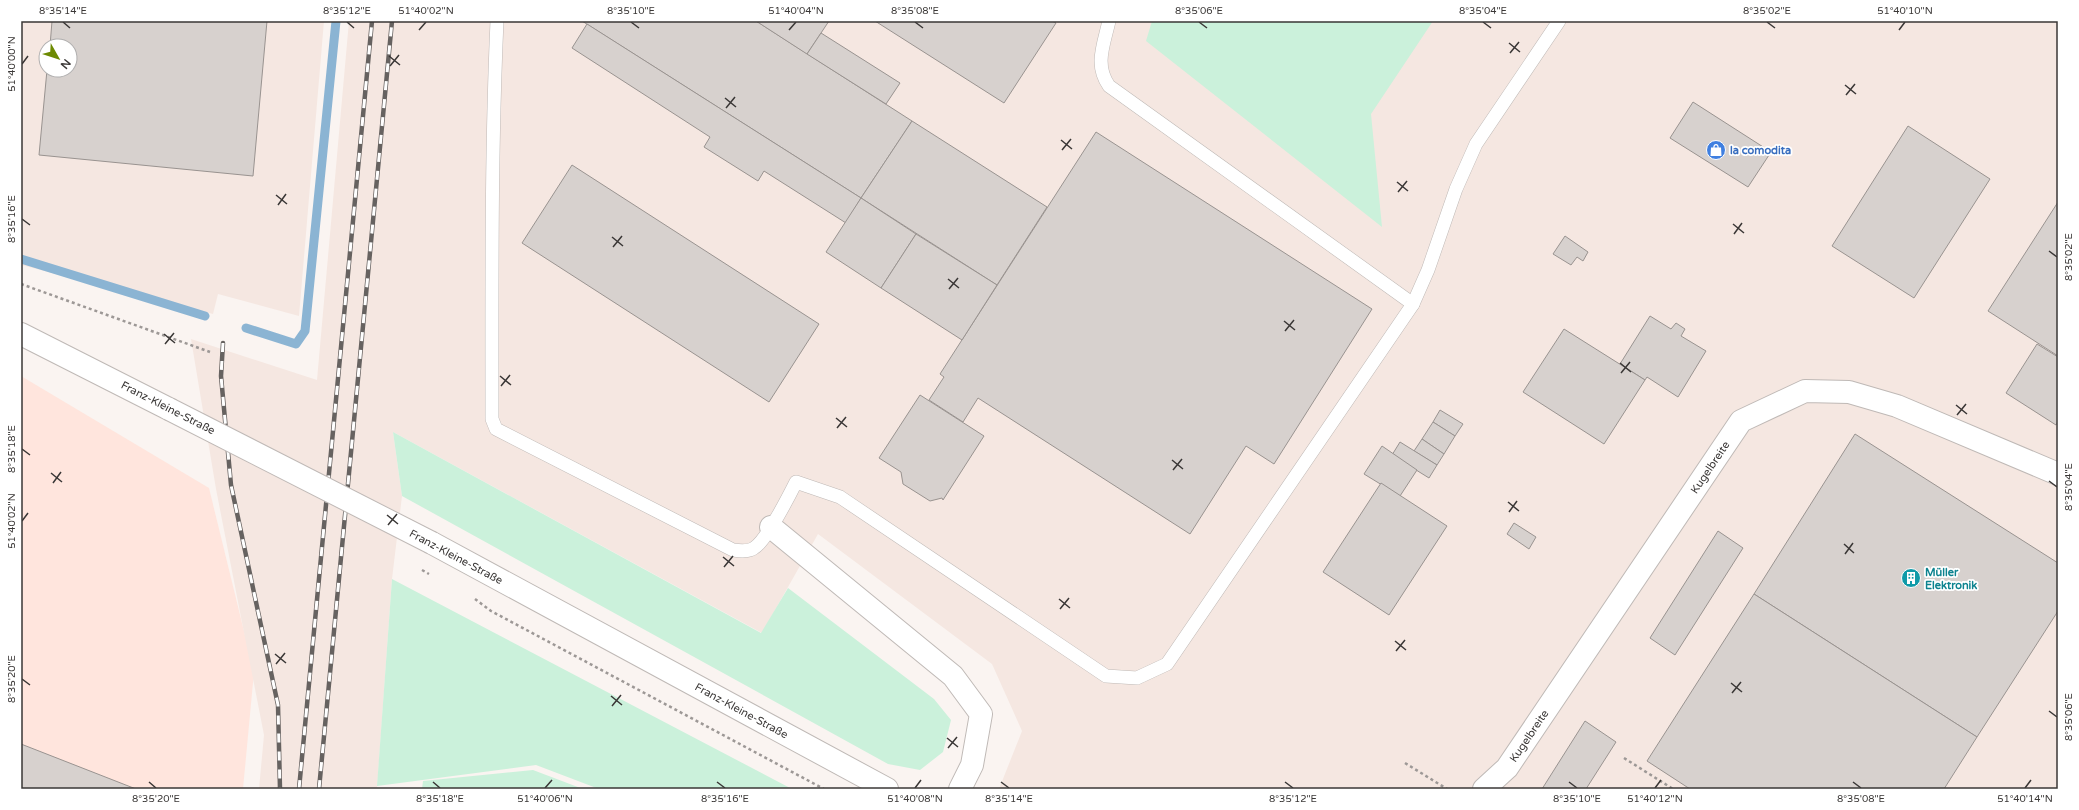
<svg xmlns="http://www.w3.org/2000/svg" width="2079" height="810" font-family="'Varela Round',sans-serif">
<rect width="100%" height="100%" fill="#faf4f1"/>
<polygon fill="#ffe5dd" points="21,376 209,488 254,672 243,789 21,789"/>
<g fill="#f5e7e1" fill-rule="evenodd">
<path d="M21 21H324L299 316 218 294 213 314 21 265ZM46 46H70V70H46Z"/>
<polygon points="349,21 2058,21 2058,789 999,789 1022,731 992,664 818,534 762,633 393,432 402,496 392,579 377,789 259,789 264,735 216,489 191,339 317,380"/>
</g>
<g fill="#cbf1db">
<polygon points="1152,21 1433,21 1371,114 1382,227 1146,41"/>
<polygon points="393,432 761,633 788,588 934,699 951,720 943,752 920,770 888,764 402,496"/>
<polygon points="392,579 792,789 599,789 536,765 377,786"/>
<polygon points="533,770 583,789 422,789 423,781"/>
</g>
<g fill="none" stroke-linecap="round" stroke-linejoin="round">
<g stroke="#8bb4d3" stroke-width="9">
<polyline points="21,259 205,316"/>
<polyline points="246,328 296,344 305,331 336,21"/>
</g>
</g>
<g fill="#d7d1ce" stroke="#999390">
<polygon points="52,21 267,21 253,176 39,155 47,70 70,70 70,46 50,46"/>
<polygon points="582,21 756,21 912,121 861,198"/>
<polygon points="756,21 829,21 807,54"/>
<polygon points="875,21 1052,21 1056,23 1004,103"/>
<polygon points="587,24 861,198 846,223 764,171 758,181 704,147 710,137 572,48"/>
<polygon points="821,33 900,83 886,104 807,54"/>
<polygon points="1693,102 1771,152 1748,187 1670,138"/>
<polygon points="912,121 1047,207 997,285 861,198"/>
<polygon points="1908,126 1990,179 1914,298 1832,246"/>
<polygon points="1096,132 1372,309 1274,464 1246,446 1190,534 978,398 963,422 929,400 944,377 940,374"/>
<polygon points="572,165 819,324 769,402 522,243"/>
<polygon points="861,198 916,234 881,288 826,252"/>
<polygon points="2058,202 2058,356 1988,311"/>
<polygon points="916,234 997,285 962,340 881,288"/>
<polygon points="1565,236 1588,252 1583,261 1577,257 1571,265 1553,254"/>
<polygon points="1650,316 1671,329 1676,323 1685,329 1681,336 1706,351 1678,397 1647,377 1645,380 1620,364"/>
<polygon points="1564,329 1645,380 1604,444 1523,392"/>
<polygon points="2037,344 2058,357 2058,421 2056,425 2006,393"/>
<polygon points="920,395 984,436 943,500 942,498 930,501 903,484 901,472 879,458"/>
<polygon points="1440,410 1463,424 1455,436 1433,422"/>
<polygon points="1433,422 1455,436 1444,454 1422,439"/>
<polygon points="1855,434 2058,563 2058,611 1977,737 1754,594"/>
<polygon points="1422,439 1444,454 1437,465 1414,451"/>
<polygon points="1400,442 1437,465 1429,478 1392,455"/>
<polygon points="1382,446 1417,470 1400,496 1364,474"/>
<polygon points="1381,483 1447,526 1389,615 1323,572"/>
<polygon points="1514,523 1536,537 1529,549 1507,534"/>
<polygon points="1718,531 1743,548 1675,655 1650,638"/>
<polygon points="1754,594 1977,737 1944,789 1690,789 1647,761"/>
<polygon points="1585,721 1616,742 1586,789 1542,789"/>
<polygon points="21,744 136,789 21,789"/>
</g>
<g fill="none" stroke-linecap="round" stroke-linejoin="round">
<g stroke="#bfb9b6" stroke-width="14">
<g id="lane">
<path d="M497 21C491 154 492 287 492 419L496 429 733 550C740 551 748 552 754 548 766 541 789 496 796 482L840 497 1106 676 1137 678 1167 664 1413 304 1428 270 1456 189 1476 144 1559 21"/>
<path d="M1109 21C1104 44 1094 65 1109 86L1413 304"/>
</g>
</g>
<g stroke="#bfb9b6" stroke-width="24">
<g id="street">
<polyline points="21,334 169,409"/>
<polyline points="771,527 953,676 981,714 972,765 960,789"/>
<path id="s1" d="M432 543 887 789"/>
<path id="s2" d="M1484 789 1507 768 1741 421 1805 391 1849 392 1897 406 2058 474"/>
</g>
</g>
<g stroke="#9d9896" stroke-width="2.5" stroke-dasharray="3 3" stroke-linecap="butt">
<polyline points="21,284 210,352"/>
<polyline points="475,599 491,611 824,789"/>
<polyline points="1624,758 1673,789"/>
<polyline points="1405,763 1447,789"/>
</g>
<use href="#lane" stroke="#fff" stroke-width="13"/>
<use href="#street" stroke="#fff" stroke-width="22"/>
<g stroke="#666260" stroke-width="4.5">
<g id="rail">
<polyline points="223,343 221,376 231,485 278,705 280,789"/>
<polyline points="299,789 372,21"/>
<polyline points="319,789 392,21"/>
</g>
</g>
<use href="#rail" stroke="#fff" stroke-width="3" stroke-dasharray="9" stroke-linecap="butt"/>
<g stroke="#bfb9b6" stroke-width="24" stroke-linecap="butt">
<polyline id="street-bridge" points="169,409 432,543"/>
</g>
<polyline stroke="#9d9896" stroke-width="2.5" stroke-dasharray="3 3" stroke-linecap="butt" points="422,570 429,574"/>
<use href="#street-bridge" stroke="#fff" stroke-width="22"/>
</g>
<path fill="none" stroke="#3a3736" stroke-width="1.5" d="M63 22 70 28M347 22 354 28M631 22 639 28M915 22 923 28M1199 22 1207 28M1483 22 1491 28M1767 22 1775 28M419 30 426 22M789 30 796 22M1899 30 1905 22M1509 43 1520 52M1510 53 1519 42M389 56 400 65M22 64 28 56M390 66 399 55M1845 85 1856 94M1846 95 1855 84M725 98 736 107M726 108 735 97M1061 140 1072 149M1062 150 1071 139M1397 182 1408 191M1398 192 1407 181M276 195 287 204M278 205 286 194M22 219 30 225M1733 224 1744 233M1734 234 1742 223M612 237 623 246M613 247 622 236M2049 251 2057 257M948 279 959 288M949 289 958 278M1284 321 1295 330M1285 331 1294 320M164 334 175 343M165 344 174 333M1620 363 1631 372M1621 373 1630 362M500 376 511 385M501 386 510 375M1956 405 1967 414M1957 415 1966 404M836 418 847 427M837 428 846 417M22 449 30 455M1172 460 1183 469M1173 470 1182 459M51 473 62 482M2049 481 2057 487M53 483 61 472M1508 502 1519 511M1509 512 1517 501M387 515 398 524M22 521 28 513M388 525 397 514M1844 544 1854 553M1845 554 1853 543M723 557 734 566M724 567 733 556M1059 599 1070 608M1060 609 1069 598M1395 641 1406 650M1396 651 1405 640M275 654 286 663M276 664 285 653M22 679 30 685M1731 683 1742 692M1732 693 1741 682M611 696 622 705M612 706 621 695M2049 711 2057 717M947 738 958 747M948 748 957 737M149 782 156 788M433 782 440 788M717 782 725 788M1001 782 1009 788M1285 782 1293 788M1569 782 1577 788M1853 782 1861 788M545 788 552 780M915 788 921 780M1655 788 1661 780M2025 788 2031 780"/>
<defs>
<g id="shop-disc" transform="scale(1)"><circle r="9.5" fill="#3f7fe0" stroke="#fff"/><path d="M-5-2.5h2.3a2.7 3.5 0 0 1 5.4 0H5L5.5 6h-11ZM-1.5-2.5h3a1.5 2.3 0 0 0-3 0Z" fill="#fff"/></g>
<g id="building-disc" transform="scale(1)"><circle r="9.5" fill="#0f9aa8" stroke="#fff"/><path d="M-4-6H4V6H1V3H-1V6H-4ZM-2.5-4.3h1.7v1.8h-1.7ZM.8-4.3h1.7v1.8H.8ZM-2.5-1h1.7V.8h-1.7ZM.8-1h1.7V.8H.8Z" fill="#fff"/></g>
</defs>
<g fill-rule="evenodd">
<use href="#shop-disc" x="1716" y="150"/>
<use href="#building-disc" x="1911" y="578"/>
</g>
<g text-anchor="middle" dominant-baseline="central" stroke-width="3.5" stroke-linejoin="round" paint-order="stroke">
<g font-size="11" font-weight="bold" fill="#366cbe" stroke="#fff" text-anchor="start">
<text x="1730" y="150">la comodita</text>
</g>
<g font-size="11" fill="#3a3736" stroke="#fff">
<text transform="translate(168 408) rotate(27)">Franz-Kleine-Straße</text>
<text stroke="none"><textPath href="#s2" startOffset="394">Kugelbreite</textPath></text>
<text transform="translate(456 557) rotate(28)">Franz-Kleine-Straße</text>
<text stroke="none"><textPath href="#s1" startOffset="352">Franz-Kleine-Straße</textPath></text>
<text stroke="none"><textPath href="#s2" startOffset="70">Kugelbreite</textPath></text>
</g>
<g font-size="11" font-weight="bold" fill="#0d838f" stroke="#fff" text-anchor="start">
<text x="1925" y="572">Müller<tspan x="1925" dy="13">Elektronik</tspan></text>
</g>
</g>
<rect width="2079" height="810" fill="none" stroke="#ffffff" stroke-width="44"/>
<g transform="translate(58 58) rotate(129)"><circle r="19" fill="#ffffff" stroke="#b0afaf"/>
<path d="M0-3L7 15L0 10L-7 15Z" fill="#6d8a02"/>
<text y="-6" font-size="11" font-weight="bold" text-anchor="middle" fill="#3a3736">N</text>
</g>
<rect x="22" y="22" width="2035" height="766" fill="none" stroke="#3a3736" stroke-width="1.5"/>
<g font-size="10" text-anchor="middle" fill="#3a3736">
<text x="63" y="14">8°35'14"E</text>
<text x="347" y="14">8°35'12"E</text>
<text x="426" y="14">51°40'02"N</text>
<text x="631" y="14">8°35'10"E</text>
<text x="796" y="14">51°40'04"N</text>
<text x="915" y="14">8°35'08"E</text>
<text x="1199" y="14">8°35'06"E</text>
<text x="1483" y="14">8°35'04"E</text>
<text x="1767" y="14">8°35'02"E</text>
<text x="1905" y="14">51°40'10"N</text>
<text transform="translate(11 64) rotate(-90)" y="4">51°40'00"N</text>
<text transform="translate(11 219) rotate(-90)" y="4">8°35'16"E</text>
<text transform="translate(2068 257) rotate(-90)" y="4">8°35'02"E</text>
<text transform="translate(11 449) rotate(-90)" y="4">8°35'18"E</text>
<text transform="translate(2068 487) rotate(-90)" y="4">8°35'04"E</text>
<text transform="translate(11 521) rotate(-90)" y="4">51°40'02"N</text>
<text transform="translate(11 679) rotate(-90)" y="4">8°35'20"E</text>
<text transform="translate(2068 717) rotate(-90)" y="4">8°35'06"E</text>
<text x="156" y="802">8°35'20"E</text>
<text x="440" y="802">8°35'18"E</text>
<text x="545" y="802">51°40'06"N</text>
<text x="725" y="802">8°35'16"E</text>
<text x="915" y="802">51°40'08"N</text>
<text x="1009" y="802">8°35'14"E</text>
<text x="1293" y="802">8°35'12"E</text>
<text x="1577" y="802">8°35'10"E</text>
<text x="1655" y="802">51°40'12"N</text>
<text x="1861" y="802">8°35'08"E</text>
<text x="2025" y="802">51°40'14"N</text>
</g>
</svg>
